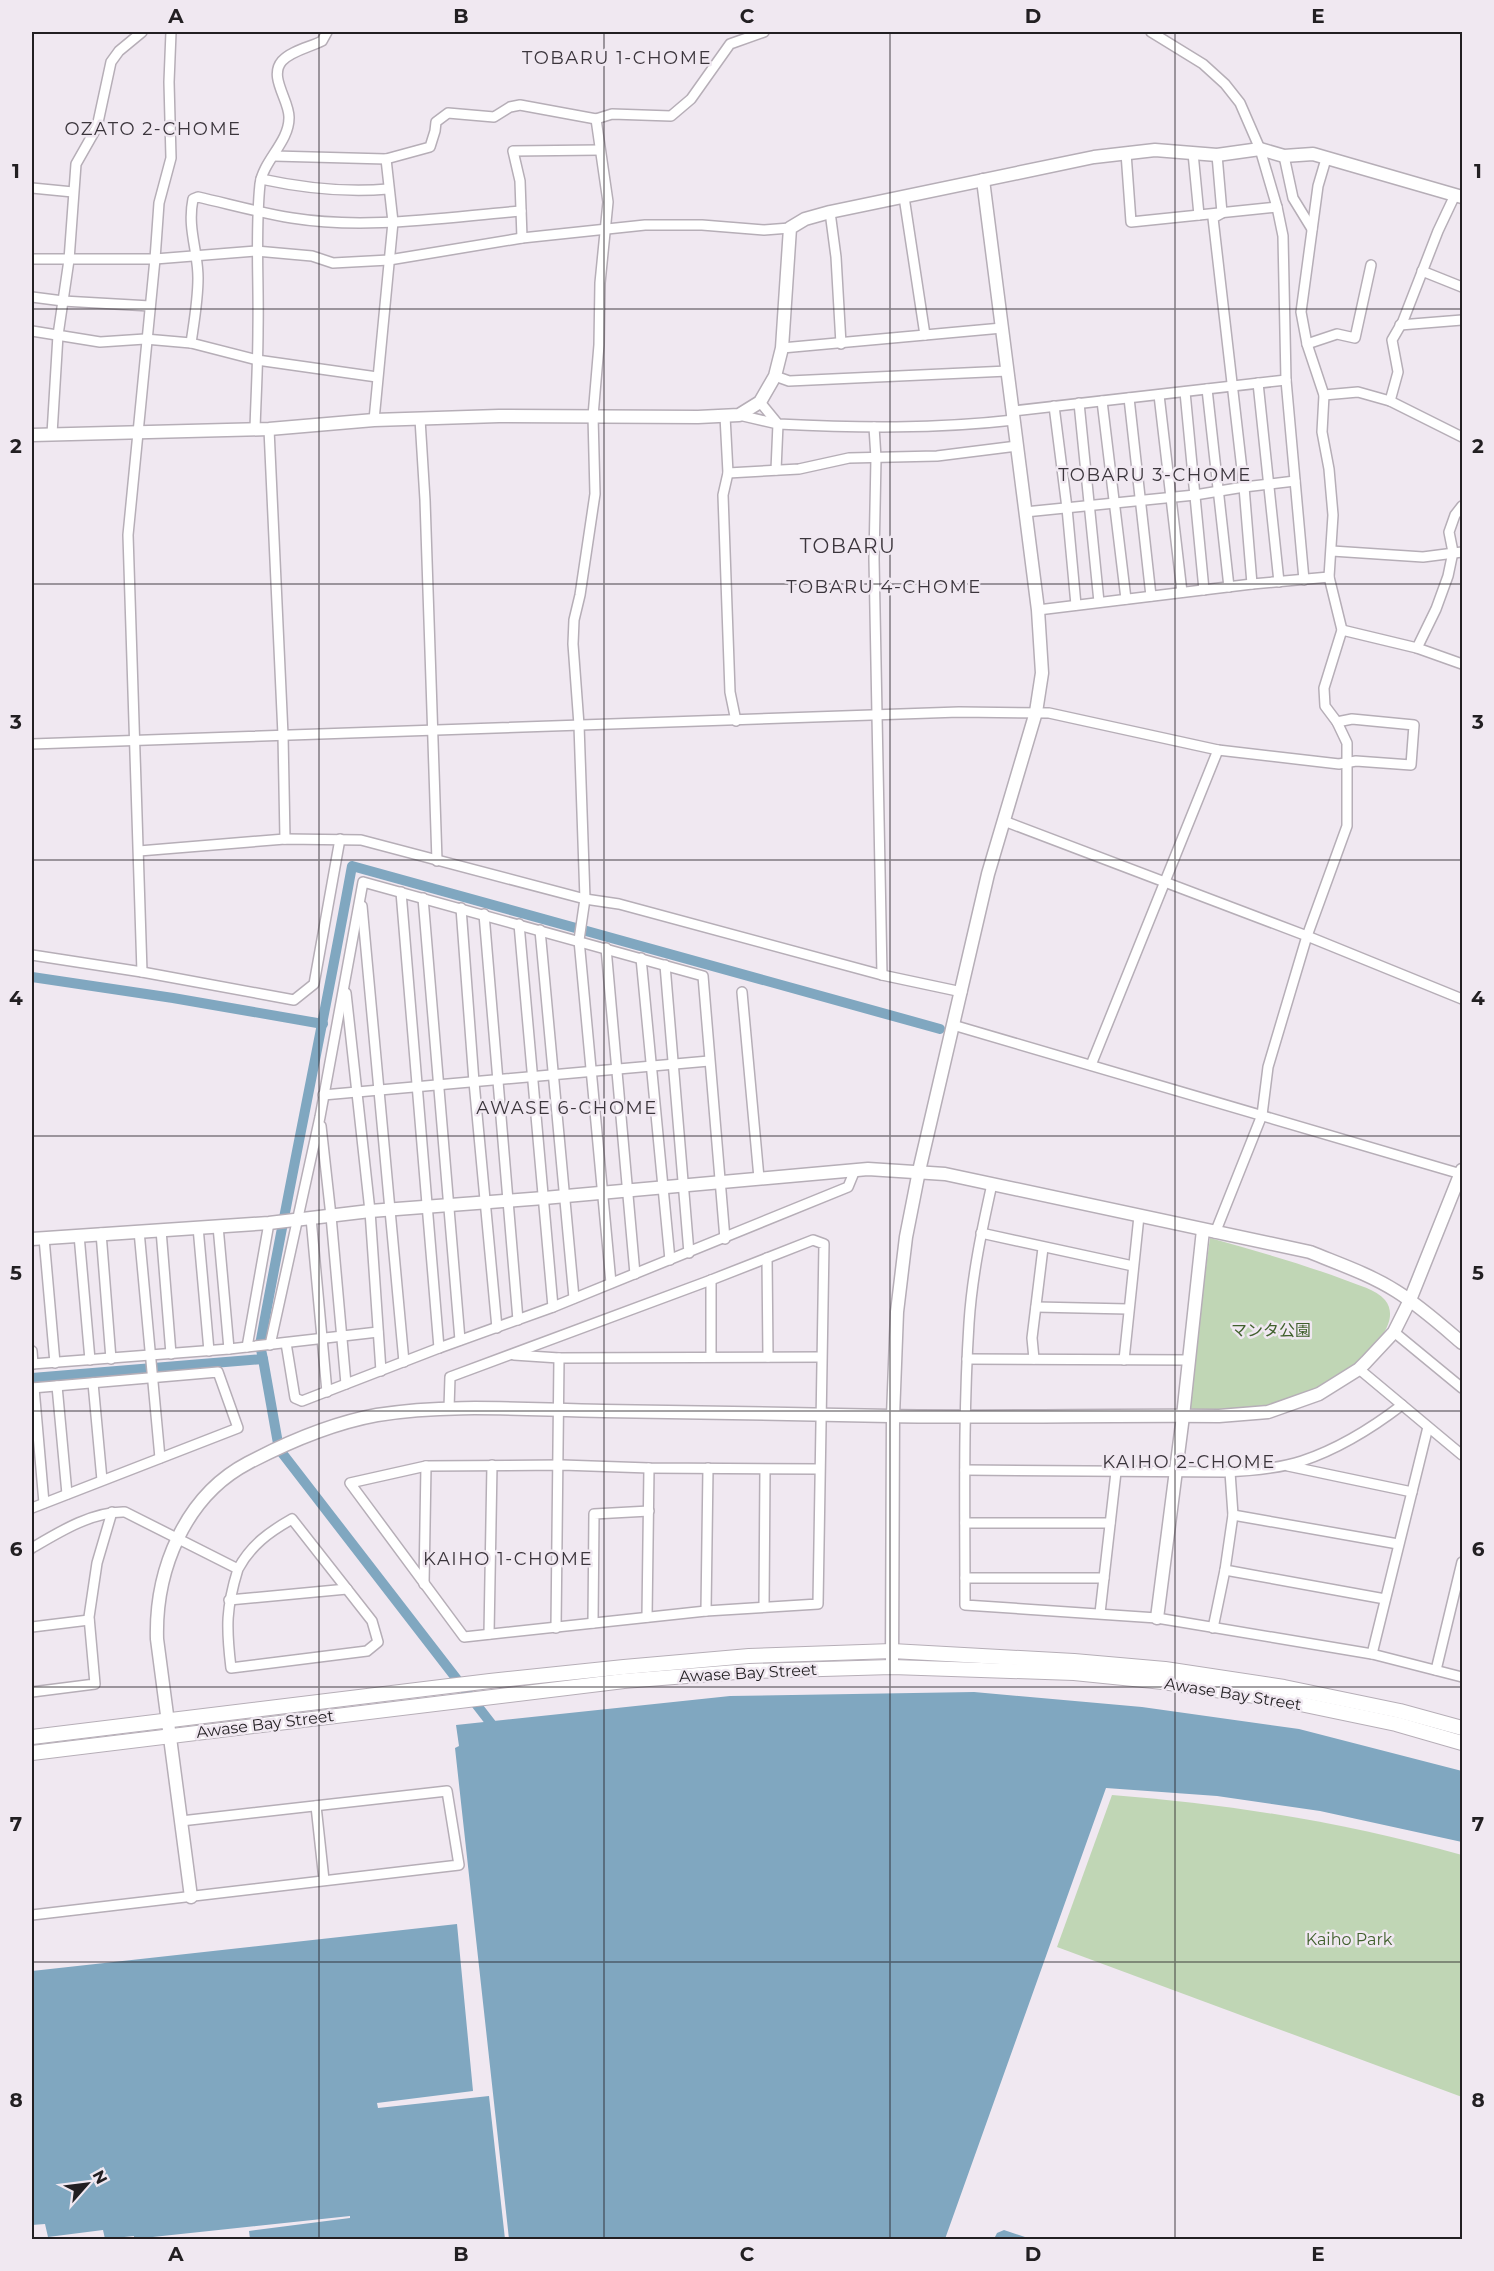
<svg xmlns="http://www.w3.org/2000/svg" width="1494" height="2271" font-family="Montserrat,'Noto Sans JP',sans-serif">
<rect width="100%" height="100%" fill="#f0e8f1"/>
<g fill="#c0d6b5">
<path d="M1210 1238C1256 1251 1300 1263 1345 1280 1357 1285 1376 1289 1385 1300 1409 1330 1341 1377 1319 1390 1304 1398 1284 1404 1268 1409 1250 1414 1206 1411 1187 1408Z"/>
<path d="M1112 1795C1231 1804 1347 1823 1462 1855V2097L1057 1947Z"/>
</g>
<g fill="#80a7c0">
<polygon points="974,1692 1142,1707 1299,1729 1462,1771 1462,1842 1320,1811 1217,1796 1106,1788 945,2239 509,2239 455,1748 459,1746 456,1725 730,1696"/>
<polygon points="457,1924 473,2091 377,2103 378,2108 489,2096 505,2239 250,2239 249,2231 350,2218 350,2216 134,2239 134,2236 105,2239 103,2230 48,2237 45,2224 32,2225 32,1971"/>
<polygon points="1004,2230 1031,2239 994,2239 997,2233"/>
</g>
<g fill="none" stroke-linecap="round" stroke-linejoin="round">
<g stroke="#80a7c0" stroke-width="10">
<polyline points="32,977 173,998 323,1024"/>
<polyline points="32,1378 263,1359"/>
<path d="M493 1726 279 1449 263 1359 260 1345C289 1185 323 1026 352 866L940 1029"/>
</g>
<g stroke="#b6aeb7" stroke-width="12">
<g id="street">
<polyline points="1151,32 1203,64 1225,84 1240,103 1260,149 1277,207 1283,236 1286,380 1304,580"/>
<polyline points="596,119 608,202 600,283 599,345 593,416 595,494 580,595 574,620 573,644 579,725 585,899 579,940 611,1283"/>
<polyline points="1126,153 1131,222 1277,207"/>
<polyline points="1193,153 1199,215"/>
<polyline points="1217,155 1222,213 1213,218 1244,487 1252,584"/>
<polyline points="274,156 386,159 430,147 435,131 436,122 448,113 494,117 510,107 520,105 596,119 612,114 671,116 691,99 730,44 764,32"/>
<polyline points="1284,156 1293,198 1312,229"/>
<path d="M261 179C303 188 345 193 388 189"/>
<polyline points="32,188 73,192"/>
<polyline points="904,197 925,335"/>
<polyline points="830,212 836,257 841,344"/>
<polyline points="522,238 520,181 513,151 600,150"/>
<polyline points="32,259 155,259 256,251 312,256 333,263 389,260 522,238 645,225 702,225 764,230 790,228"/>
<polyline points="1422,271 1462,287"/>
<polyline points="32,297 63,301 150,306"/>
<polyline points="1400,325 1462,320"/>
<polyline points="32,331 100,342 145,339 191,343 257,360 377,377"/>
<path d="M191 343C194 322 198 300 198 278 198 250 187 229 193 199L198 197C229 204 261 213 292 218 367 230 446 217 521 211"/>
<polyline points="1307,344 1337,334 1355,338 1371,265"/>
<polyline points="782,348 1002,328"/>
<polyline points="775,376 789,381 1008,371"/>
<polyline points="1258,383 1279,582"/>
<polyline points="1207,389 1229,587"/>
<polyline points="1185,392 1204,590"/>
<polyline points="1159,395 1182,592"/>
<polyline points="1324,395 1358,392 1390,401 1462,437"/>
<polyline points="1129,398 1151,596"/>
<polyline points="1102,401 1126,599"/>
<polyline points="1390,401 1398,372 1392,340 1403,321 1438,231 1455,195"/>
<path d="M760 402 778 424C858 428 935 429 1014 420"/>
<polyline points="1079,403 1099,602"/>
<polyline points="1054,406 1067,508 1076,605"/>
<polyline points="1013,411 1286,380"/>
<polyline points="739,415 778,424 776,470"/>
<polyline points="725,416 728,473 723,495 730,692 736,721"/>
<polyline points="420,419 425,500 437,861"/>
<polyline points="374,420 393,222 386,159"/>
<polyline points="874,427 876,458 874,559 882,975"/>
<path d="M255 429C256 396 258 362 258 329 259 280 255 232 260 184 263 161 289 142 289 118 290 101 268 77 282 61 291 51 310 47 322 41L327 32"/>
<polyline points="269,429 283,735 285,839"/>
<polyline points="52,434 58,335 69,260 76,164 97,127 111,62 119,51 142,32"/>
<polyline points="728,473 799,469 849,458 937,456 1017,446"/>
<polyline points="1025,512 1195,495 1244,487 1295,481"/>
<polyline points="1332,551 1423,557 1462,552"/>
<polyline points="1038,610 1252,584 1329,577"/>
<polyline points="1342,630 1417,648 1462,664"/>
<polyline points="1417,648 1436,609 1448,576 1453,552 1449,532 1455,515 1462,506"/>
<polyline points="32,744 959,712 1049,713 1218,750 1339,764 1356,761 1411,765 1414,725 1352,719 1337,722"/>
<polyline points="1004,821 1307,936 1462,999"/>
<polyline points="139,851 285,839 361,840 585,899 619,904 882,975 962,992"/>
<polyline points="401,892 439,1348"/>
<polyline points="423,898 460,1340"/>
<polyline points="362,906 404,1362"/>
<polyline points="461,908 474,1082 497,1328"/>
<polyline points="484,914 518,1320"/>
<polyline points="519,924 553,1307"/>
<polyline points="540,930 574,1298"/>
<polyline points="606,948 635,1274"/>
<polyline points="32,955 142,972 294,1000 314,984 340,839"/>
<polyline points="641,958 670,1260"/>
<polyline points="665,965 689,1253"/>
<polyline points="142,972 128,535 155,259 159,203 171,158 169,82 171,32"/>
<polyline points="742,992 759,1178"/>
<polyline points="346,993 370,1211 381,1371"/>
<polyline points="953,1025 1461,1174"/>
<polyline points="1091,1065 1218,750"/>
<polyline points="323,1095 709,1061"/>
<polyline points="321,1126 331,1216 346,1384"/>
<path d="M992 1184C982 1229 972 1276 969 1323 963 1417 965 1511 965 1605L1157 1618 1372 1654 1462 1677"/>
<polyline points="311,1218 327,1392"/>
<polyline points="218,1226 229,1349"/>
<polyline points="198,1227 209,1351"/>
<polyline points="161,1230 171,1354"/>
<polyline points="139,1231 160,1458"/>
<polyline points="101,1233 111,1359"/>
<polyline points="981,1233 1133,1266"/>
<polyline points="1215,1233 1262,1115 1268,1067 1307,936 1347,826 1347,743 1337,722 1325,706 1324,688 1342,630 1329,577 1333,515 1329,469 1322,432 1324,395 1307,344 1301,312 1318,186 1326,159"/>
<polyline points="79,1235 90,1360"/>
<polyline points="44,1238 55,1363"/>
<polyline points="767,1258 768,1357"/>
<polyline points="711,1280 711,1356"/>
<polyline points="1036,1307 1128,1309"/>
<polyline points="1394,1332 1462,1388"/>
<polyline points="286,1343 295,1398 302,1401 439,1348 553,1307 848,1187 855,1170"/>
<polyline points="270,1345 320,1117 363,882 703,976 725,1239"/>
<polyline points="247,1347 269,1223"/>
<polyline points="32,1351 33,1364"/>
<polyline points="514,1355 559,1358 821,1357"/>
<polyline points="967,1359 1189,1360"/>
<polyline points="1034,1359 1032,1338 1043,1248"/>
<polyline points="1124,1360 1139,1216"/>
<polyline points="32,1364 229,1349 378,1332"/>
<polyline points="1359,1369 1462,1455"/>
<polyline points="93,1383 102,1480"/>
<polyline points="57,1386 67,1494"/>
<polyline points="32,1388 218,1372 238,1428 32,1508"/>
<polyline points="34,1388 44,1503"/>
<polyline points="449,1408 450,1377 711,1280 813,1240 824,1244 818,1604 706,1611 464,1637 350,1483 426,1466 562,1465 649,1468 819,1469"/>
<polyline points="1288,1466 1412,1492"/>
<path d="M965 1470 1224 1472C1250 1471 1277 1469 1302 1461 1338 1449 1372 1428 1402 1405"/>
<polyline points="1233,1515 1398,1544"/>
<polyline points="965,1523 1110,1523"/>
<path d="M32 1548C59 1532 93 1511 125 1512L238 1569C251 1545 269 1532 292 1519L372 1621 378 1642 367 1651 231 1668C226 1627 226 1608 238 1569"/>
<polyline points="1225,1570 1385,1599"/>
<polyline points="965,1578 1104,1578"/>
<polyline points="424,1584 426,1466"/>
<polyline points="229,1600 347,1589"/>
<polyline points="764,1607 765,1470"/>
<polyline points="706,1611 708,1468"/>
<polyline points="1100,1613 1116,1472"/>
<polyline points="647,1617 649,1468"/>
<polyline points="593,1623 594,1514 649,1511"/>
<polyline points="32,1627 89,1620"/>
<polyline points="556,1628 559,1358"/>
<polyline points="1213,1628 1225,1570 1233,1515 1230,1472"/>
<polyline points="489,1634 492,1465"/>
<polyline points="1372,1654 1428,1427"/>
<polyline points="1436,1670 1462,1562"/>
<polyline points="32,1692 95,1684 89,1617 97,1563 112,1512"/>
<polyline points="316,1806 324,1880"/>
<polyline points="32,1915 459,1865 447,1791 181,1821"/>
</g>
</g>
<g stroke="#b6aeb7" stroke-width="15">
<g id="secondary">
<polyline points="32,435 269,429 374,420 499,416 698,417 739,415 760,402 775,376 782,348 790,228 805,219 830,212 1094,157 1155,150 1217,155 1260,149 1284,156 1313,154 1462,197"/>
<path d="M32 1239 269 1223 370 1211 544 1198 868 1169 945 1174 1310 1252C1339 1264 1369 1274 1396 1291 1420 1306 1441 1325 1462 1343"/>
<polyline points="1157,1618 1183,1416 1203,1230"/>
<polyline points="892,1667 893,1416 897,1312 906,1237 919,1171 988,874 1036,712 1042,673 1038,610 983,180"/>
<path d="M191 1897 157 1639C155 1570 185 1496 248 1463 288 1442 333 1423 377 1415 451 1403 528 1410 604 1411 699 1412 795 1414 890 1416 1000 1418 1109 1415 1219 1416L1268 1412 1319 1394 1359 1369 1366 1362 1394 1332 1410 1300 1462 1170"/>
</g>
</g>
<g stroke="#b6aeb7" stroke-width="16">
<g id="primary">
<polyline points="32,1737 490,1681 624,1667 749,1656 892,1651 1074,1661 1165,1669 1284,1687 1400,1711 1462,1728"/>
<polyline points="32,1753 624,1681 749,1671 892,1667 1074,1673 1163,1682 1281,1700 1396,1724 1462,1743"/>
</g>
</g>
<use href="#street" stroke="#fff" stroke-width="9"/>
<use href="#secondary" stroke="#fff" stroke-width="12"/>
<use href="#primary" stroke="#fff" stroke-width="14"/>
</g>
<path fill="none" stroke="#221f22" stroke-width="1.5" stroke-opacity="0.55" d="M319 32V2240M604 32V2240M890 32V2240M1175 32V2240M32 309H1462M32 584H1462M32 860H1462M32 1136H1462M32 1411H1462M32 1687H1462M32 1962H1462"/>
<g text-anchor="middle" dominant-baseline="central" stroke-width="5" stroke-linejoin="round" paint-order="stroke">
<g font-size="16" fill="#40602d" stroke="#f0e8f1">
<text x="1271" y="1330">マンタ公園</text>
<text x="1349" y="1939">Kaiho Park</text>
</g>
<g font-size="16" fill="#221f22" stroke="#f0e8f1">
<text transform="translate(748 1673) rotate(-3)">Awase Bay Street</text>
<text transform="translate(1233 1694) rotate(9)">Awase Bay Street</text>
<text transform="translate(265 1724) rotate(-7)">Awase Bay Street</text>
</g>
<g font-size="18" letter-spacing="1.5" fill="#3b353c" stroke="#f0e8f1">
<text x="617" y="58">TOBARU 1-CHOME</text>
<text x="153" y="129">OZATO 2-CHOME</text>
<text x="1155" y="475">TOBARU 3-CHOME</text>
<text x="884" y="587">TOBARU 4-CHOME</text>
<text x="567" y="1108">AWASE 6-CHOME</text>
<text x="1189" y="1462">KAIHO 2-CHOME</text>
<text x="508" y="1559">KAIHO 1-CHOME</text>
</g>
<g font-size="20" letter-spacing="1.5" fill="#3b353c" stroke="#f0e8f1">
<text x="848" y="546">TOBARU</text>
</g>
</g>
<rect width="1494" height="2271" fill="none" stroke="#f0e8f1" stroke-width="66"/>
<g transform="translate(87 2184) rotate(62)" stroke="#f0e8f1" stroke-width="4.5" paint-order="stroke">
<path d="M0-4.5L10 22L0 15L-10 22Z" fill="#221f22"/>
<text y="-9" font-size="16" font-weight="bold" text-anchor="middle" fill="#221f22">N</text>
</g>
<rect x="33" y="33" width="1428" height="2205" fill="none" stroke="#221f22" stroke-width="2"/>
<g font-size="20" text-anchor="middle" font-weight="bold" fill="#221f22">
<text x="176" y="23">A</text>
<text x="461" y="23">B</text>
<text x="747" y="23">C</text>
<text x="1033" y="23">D</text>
<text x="1318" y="23">E</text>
<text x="16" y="178">1</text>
<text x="1478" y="178">1</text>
<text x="16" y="453">2</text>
<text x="1478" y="453">2</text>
<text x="16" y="729">3</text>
<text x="1478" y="729">3</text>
<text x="16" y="1005">4</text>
<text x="1478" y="1005">4</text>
<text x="16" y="1280">5</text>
<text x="1478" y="1280">5</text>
<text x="16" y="1556">6</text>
<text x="1478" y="1556">6</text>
<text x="16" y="1831">7</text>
<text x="1478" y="1831">7</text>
<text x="16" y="2107">8</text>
<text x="1478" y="2107">8</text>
<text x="176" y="2261">A</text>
<text x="461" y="2261">B</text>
<text x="747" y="2261">C</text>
<text x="1033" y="2261">D</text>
<text x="1318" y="2261">E</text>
</g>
</svg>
